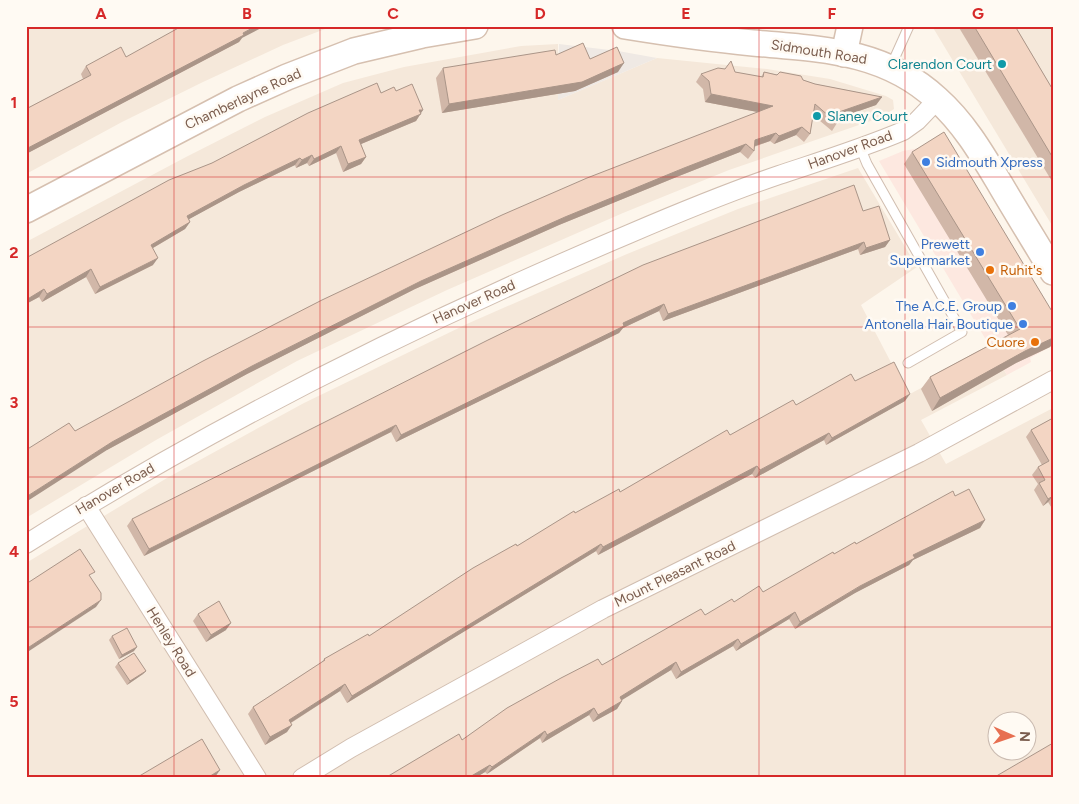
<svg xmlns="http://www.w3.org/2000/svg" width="1079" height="804" font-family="Figtree,sans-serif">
<rect width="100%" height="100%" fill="#fdf6ec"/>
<g fill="#f5e8da" fill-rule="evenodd">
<polygon points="26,26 333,26 283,45 203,82 122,122 26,174"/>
<polygon points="932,26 1053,26 1053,227 1024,179"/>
<polygon points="558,44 558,100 657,58 767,69 830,79 886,96 893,100 894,109 882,117 729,170 623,213 447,290 297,361 156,440 26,518 26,242 186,157 265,117 343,83 404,67 521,46"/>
<path d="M858 168 917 267 861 305 908 395 992 350 1007 375 921 420 946 464 1053 408V778H26V563L167 478 304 403 469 323 627 254 738 209ZM996 722H1026V752H996Z"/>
</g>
<polygon fill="#fde8e0" points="931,146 1052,338 1050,347 1030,358 1031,362 1007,375 879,161 903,151"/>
<polygon fill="#efe9e4" points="559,44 618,51 657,58 558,100"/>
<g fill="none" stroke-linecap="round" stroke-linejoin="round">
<g stroke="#d1beb0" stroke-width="11">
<g id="lane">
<polyline points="891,66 909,26"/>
<polyline points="860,147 867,164 962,332 908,363"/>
</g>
</g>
<g stroke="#d1beb0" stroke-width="20">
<g id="street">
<polyline points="86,506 257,778"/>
<path d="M26 544C217 423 421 322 629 234 678 213 729 192 779 175 821 161 863 148 903 131L917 121 938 99"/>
<polyline points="302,778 351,748 603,609 919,453 1053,380"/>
</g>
</g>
<g stroke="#d6c0b0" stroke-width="28">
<g id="secondary">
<path d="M625 26C668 33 710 39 753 43 821 49 884 50 937 99 964 123 982 154 1000 184 1017 213 1035 242 1053 272"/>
<polyline points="844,54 850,26"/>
<polyline points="26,210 238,99 287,77 354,51 422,35 475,26"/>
</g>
</g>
<use href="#lane" stroke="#fff" stroke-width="9"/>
<use href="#street" stroke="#fff" stroke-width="18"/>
<use href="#secondary" stroke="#fff" stroke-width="25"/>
</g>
<g fill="#d1b7a8">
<polygon points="958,26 1015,26 1053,90 1053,183"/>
<polygon points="242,38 239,42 26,154 26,109 83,79 81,74 86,66 126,57"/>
<polygon points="556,55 590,59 618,72 575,91 442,113 436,78 443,68"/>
<polygon points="735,72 761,77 764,72 803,80 815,84 882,97 876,105 838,118 837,123 832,131 813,115 810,134 804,142 796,135 774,144 770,141 754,147 754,151 748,159 740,152 679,176 559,225 415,289 247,374 107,450 75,431 758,112 705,102 703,89 696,82 701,74"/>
<polygon points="396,91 421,113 416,121 361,144 366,157 361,164 343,172 336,153 309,166 307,163 296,168 295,165 239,192 189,219 190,222 185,229 153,248 153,265 95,294 86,277 42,302 39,297 26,304 26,258 212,163 381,93"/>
<polygon points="912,152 1050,347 1016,363 932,411 921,389 930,377 1008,335 904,164"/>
<polygon points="863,211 890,240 885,247 860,255 858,249 663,321 659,311 623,328 619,333 396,442 391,432 144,556 127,526 132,519"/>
<polygon points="855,381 905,401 826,445 824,440 755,478 752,474 598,555 596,551 347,703 340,691 291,723 287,732 265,745 248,714 253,707 321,663 324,659 369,636 517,546 575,513 620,492 730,435 796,405"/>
<polygon points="1053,418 1053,510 1048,502 1043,506 1034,490 1038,484 1032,475 1038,467 1042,465 1026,437 1031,430"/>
<polygon points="955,496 985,520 980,528 913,560 909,565 855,593 795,629 789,619 736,651 733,646 676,679 671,670 621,700 622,701 617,709 593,722 589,715 542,743 540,738 487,774 485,772 475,778 385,778 462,740 602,665 734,602 763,592 834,554 856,544"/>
<polygon points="198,614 226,630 206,642 193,621"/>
<polygon points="112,636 134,651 119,659 109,640"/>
<polygon points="118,663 146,671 143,674 127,685 115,667"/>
</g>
<g fill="#aa9588">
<polygon points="256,26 265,26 242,38 239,42 26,154 26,149"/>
<polygon points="624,63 618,72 575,91 442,113 449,104"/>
<polygon points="711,94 773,106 768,114 705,102"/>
<polygon points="882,97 876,105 833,120 839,112"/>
<polygon points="419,110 423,110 416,121 354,147 359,140"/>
<polygon points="802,127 796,135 774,144 779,136"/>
<polygon points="776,133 770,141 749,148 755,140"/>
<polygon points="746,144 740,152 679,176 559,225 415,289 247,374 107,450 26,502 26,497 112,442 252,366 421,281 565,217 684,168"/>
<polygon points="341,146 336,153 309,166 314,159"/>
<polygon points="312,155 307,163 296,168 302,160"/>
<polygon points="366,157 361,164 343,172 348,164"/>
<polygon points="300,158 295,165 239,192 182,223 187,216 244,185"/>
<polygon points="190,222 185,229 146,252 151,245"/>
<polygon points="890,240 885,247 860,255 866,248"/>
<polygon points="864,242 858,249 663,321 668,314"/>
<polygon points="158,258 153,265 95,294 100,287"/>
<polygon points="91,269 86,277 42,302 47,294"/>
<polygon points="44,289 39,297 26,304 26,300"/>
<polygon points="664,304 659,311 623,328 619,333 396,442 401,435 623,323"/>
<polygon points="1053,338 1053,344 1050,347 1016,363 932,411 940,398 1025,351"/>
<polygon points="910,394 905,401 826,445 832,438"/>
<polygon points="396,425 391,432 144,556 149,549"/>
<polygon points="829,433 824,440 755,478 760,470"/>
<polygon points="757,466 752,474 598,555 603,547"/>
<polygon points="1053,496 1048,502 1043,506 1048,499"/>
<polygon points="985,520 980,528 913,560 909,565 855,593 795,629 800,622 913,555"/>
<polygon points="601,544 596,551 347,703 352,696"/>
<polygon points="101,600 96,607 26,653 26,649"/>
<polygon points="795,612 789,619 736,651 741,644"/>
<polygon points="231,623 226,630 206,642 211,635"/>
<polygon points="738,639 733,646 676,679 681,672"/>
<polygon points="137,647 134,651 119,659 122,655"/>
<polygon points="676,662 671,670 614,705 620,697"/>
<polygon points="146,671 143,674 127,685 130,681"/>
<polygon points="345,684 340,691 284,727 289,720"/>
<polygon points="622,701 617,709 593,722 598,715"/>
<polygon points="594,708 589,715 542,743 547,735"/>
<polygon points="292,725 287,732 265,745 270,737"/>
<polygon points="545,731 540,738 487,774 492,767"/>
<polygon points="490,765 485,772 475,778 468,778"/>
<polygon points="220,770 215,777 214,778 207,778"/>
</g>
<g fill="#f3d5c3" stroke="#aa9588">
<polygon points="182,26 256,26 243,33 244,35 26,149 26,109 91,75 86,66 121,47 126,57"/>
<polygon points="974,26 1015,26 1053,90 1053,158"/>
<polygon points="583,43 590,59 617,47 624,63 582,82 449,104 443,68 555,50 556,55"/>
<polygon points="731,61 735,72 763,77 764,72 777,75 780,72 801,76 803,80 815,84 882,97 839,112 837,123 815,104 810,134 802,127 779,136 776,133 755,140 754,151 746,144 684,168 565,217 421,281 252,366 112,442 26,497 26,450 69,423 75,431 203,361 322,300 502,215 587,178 773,106 711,94 709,81 701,74 718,68 725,69"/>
<polygon points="377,83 381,93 394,87 396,91 412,84 423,110 419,110 421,114 359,140 366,157 348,164 341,146 314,159 312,155 302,160 300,158 244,185 187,216 190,222 151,245 158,258 100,287 91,269 47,294 44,289 26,300 26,258 169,180 212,163 308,113"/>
<polygon points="944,132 1053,313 1053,338 1025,351 940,398 930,377 1020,329 912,152"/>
<polygon points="854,185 863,211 879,206 890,240 866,248 864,242 668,314 664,304 623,323 624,326 401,435 396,425 149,549 132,519 488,340 643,265"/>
<polygon points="894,362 910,394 832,438 829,433 760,470 757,466 603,547 601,544 352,696 345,684 289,720 292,725 270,737 253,707 325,660 324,659 368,634 369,636 473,568 516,544 517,546 574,511 575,513 619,489 620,492 727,430 730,435 793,400 796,405 851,374 855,381"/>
<polygon points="1053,418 1053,496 1048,499 1039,483 1045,480 1038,467 1049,461 1031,430"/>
<polygon points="969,489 985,520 913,555 915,558 860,586 800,622 795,612 741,644 738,639 681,672 676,662 620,697 622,701 598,715 594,708 547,735 545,731 492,767 490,765 468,778 385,778 459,734 462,740 507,708 561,678 598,659 602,665 701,609 705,615 732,599 734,602 759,586 763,592 833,552 834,554 855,542 856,544 953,491 955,496"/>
<polygon points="80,549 95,572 89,575 101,593 101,600 26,649 26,584"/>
<polygon points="219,601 231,623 211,635 198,614"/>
<polygon points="127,628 137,647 122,655 112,636"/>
<polygon points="134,653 146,671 130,681 118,663"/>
<polygon points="202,739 220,770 207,778 136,778"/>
<polygon points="1053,743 1053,778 993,778"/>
</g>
<path fill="none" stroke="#d62828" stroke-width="1" stroke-opacity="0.55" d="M174 26V778M320 26V778M466 26V778M613 26V778M759 26V778M905 26V778M26 177H1053M26 327H1053M26 477H1053M26 627H1053"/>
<g fill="#0f9aa8" stroke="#fffaf3" stroke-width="2">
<circle cx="1002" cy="64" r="5"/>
<circle cx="817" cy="116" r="5"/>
</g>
<g fill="#3f7fe0" stroke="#fffaf3" stroke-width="2">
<circle cx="926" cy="162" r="5"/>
<circle cx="980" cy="252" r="5"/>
<circle cx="1012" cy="306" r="5"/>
<circle cx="1023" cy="324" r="5"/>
</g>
<g fill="#e8710a" stroke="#fffaf3" stroke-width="2">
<circle cx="990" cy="270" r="5"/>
<circle cx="1035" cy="342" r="5"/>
</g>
<g text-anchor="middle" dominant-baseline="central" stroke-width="5" stroke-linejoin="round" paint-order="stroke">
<g font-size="14" fill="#7a5c4d" stroke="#fffaf3">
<text transform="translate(819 52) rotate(9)">Sidmouth Road</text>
<text transform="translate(243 99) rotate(-25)">Chamberlayne Road</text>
<text transform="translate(850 150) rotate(-20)">Hanover Road</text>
<text transform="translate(474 302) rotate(-24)">Hanover Road</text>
<text transform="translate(115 489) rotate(-30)">Hanover Road</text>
<text transform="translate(675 574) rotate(-26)">Mount Pleasant Road</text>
<text transform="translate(171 642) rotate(58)">Henley Road</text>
</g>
<g font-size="14" fill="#0d838f" stroke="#fffaf3" text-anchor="end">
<text x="992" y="64">Clarendon Court</text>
<text x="827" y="116" text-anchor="start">Slaney Court</text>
</g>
<g font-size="14" fill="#366cbe" stroke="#fffaf3" text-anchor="end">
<text x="936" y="162" text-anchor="start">Sidmouth Xpress</text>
<text x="970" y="244">Prewett<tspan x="970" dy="16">Supermarket</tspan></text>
<text x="1002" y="306">The A.C.E. Group</text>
<text x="1013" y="324">Antonella Hair Boutique</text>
</g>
<g font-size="14" fill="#c56008" stroke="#fffaf3" text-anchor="start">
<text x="1000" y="270">Ruhit's</text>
<text x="1025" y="342" text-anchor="end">Cuore</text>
</g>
</g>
<rect width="1079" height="804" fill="none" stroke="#fffaf3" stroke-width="55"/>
<g transform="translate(1012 736) rotate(92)"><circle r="24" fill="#fffaf3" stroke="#cabbb1"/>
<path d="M0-4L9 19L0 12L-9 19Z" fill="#e76f51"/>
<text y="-8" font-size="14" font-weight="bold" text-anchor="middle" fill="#7a5c4d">N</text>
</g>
<rect x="28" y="28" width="1024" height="748" fill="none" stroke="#d62828" stroke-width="2"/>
<g font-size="16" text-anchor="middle" font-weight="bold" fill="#d62828">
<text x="101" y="19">A</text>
<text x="247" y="19">B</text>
<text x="393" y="19">C</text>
<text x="540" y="19">D</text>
<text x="686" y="19">E</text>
<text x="832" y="19">F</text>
<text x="978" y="19">G</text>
<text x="14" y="108">1</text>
<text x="14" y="258">2</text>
<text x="14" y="408">3</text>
<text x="14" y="557">4</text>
<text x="14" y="707">5</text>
</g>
</svg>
